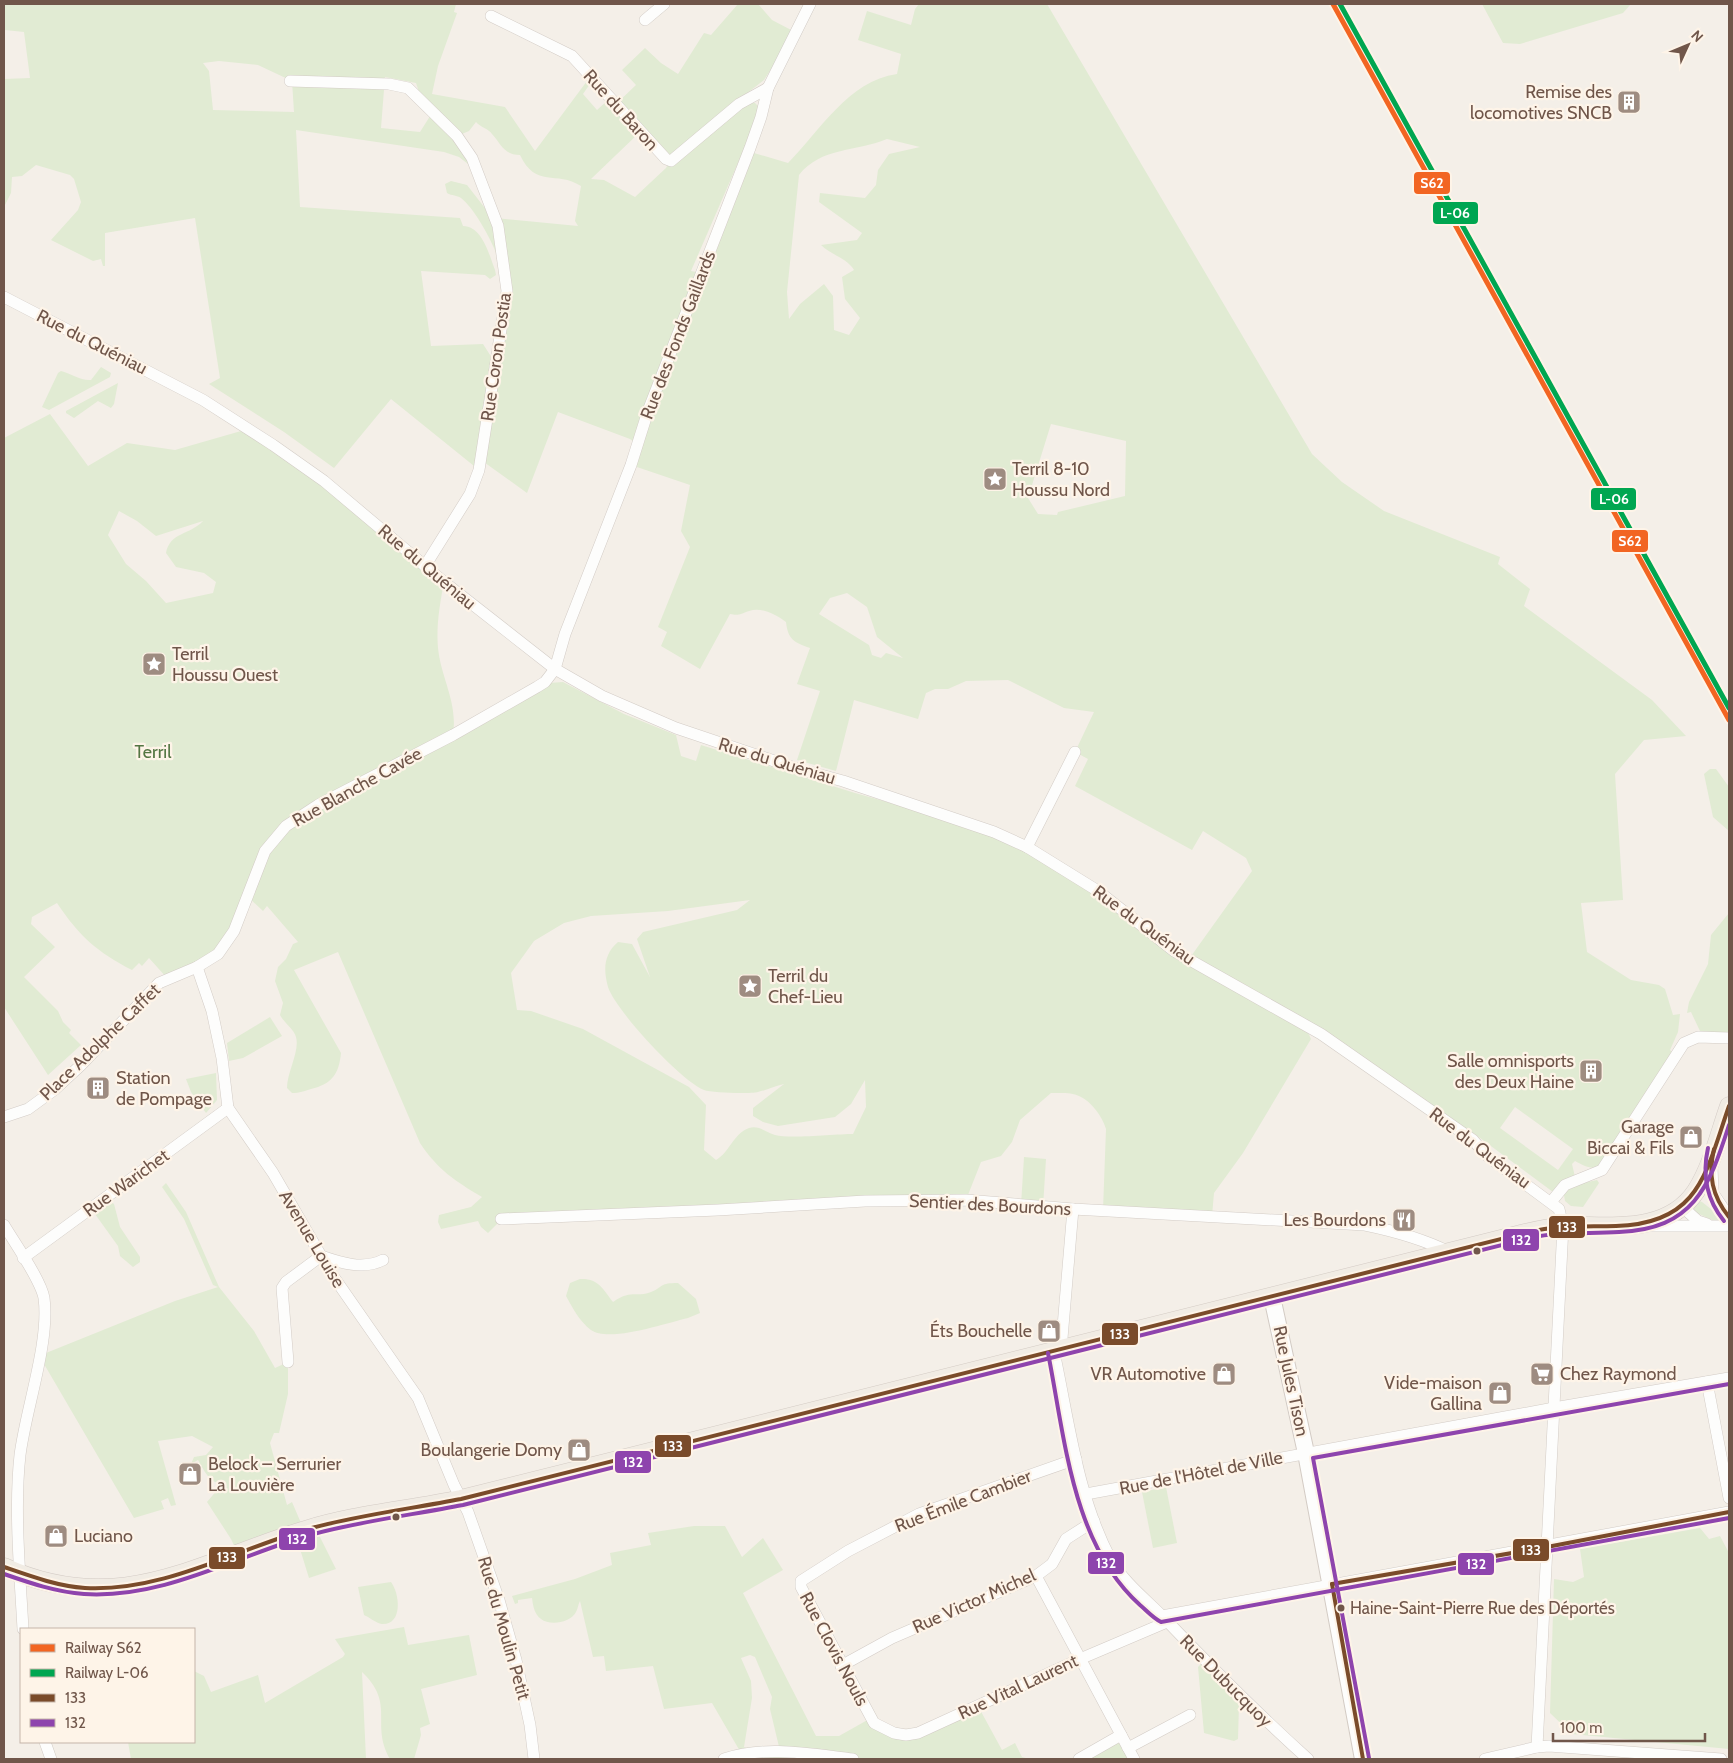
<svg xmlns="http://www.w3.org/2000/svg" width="1733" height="1763" font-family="Cabin,sans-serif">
<rect width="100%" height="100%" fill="#f4efe8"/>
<g fill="#e1ebd3" fill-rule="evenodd">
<path d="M4 4H456L454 12 457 13 438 66 432 94 505 107 535 151 590 77 592 81 583 94 597 110 609 99 615 105 636 85 622 70 645 48 661 63 678 74 704 33 711 35 738 4H758L772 20 795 32 764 80 737 101 755 103 759 107 744 149 691 271 707 274 754 153 788 163C820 131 848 81 897 74L901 54 858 40 867 11 911 25 915 9 919 4H1047L1312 454 1342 482 1384 511 1500 557 1498 564 1530 589 1524 606 1652 700 1686 736 1644 740 1615 774 1623 900 1581 903 1587 952 1631 980 1659 985 1665 989 1673 1015 1680 1014 1678 1032 1670 1050 1676 1055 1605 1166C1592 1170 1586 1167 1575 1161L1572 1164 1575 1177 1553 1192 1476 1135 1304 1024 1311 1039 1243 1153 1214 1193 1212 1216 1103 1210 1106 1129C1102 1116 1092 1102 1079 1096 1072 1092 1059 1093 1051 1093L1020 1120 1012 1142 1001 1156 981 1162 966 1200 502 1219 488 1233 481 1227 478 1221 441 1229 438 1222 439 1215 471 1207 482 1197C455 1181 438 1170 420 1143L338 952 294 970 341 1053C339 1074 332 1084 311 1089 304 1091 300 1093 292 1093L287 1088C287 1072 300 1051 296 1037 294 1029 284 1023 280 1015L283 1003 275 981 278 967 286 959 293 944 298 942 267 906 263 911 248 897 218 954 167 978 149 958 142 966 139 963 132 970C97 952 79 936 57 903L32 917 31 924 55 947 24 977 58 1011 63 1022 71 1030 69 1033 81 1045 48 1075 4 1007V438L50 414 88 466 127 443 175 450 248 429 273 445 444 582C440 603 436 626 438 648 441 678 458 703 453 734L549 683 563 682 624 714 676 735 681 756 696 761 701 745 855 793 977 827 1027 847 1189 959 1252 871 1246 858 1203 831 1192 850 1075 786 1088 759 1075 752 1094 712 1064 708 1008 680 966 681 948 689H935L926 693 918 719 854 700 836 771 797 760 820 691 797 684 810 648C794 642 788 640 786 622 775 614 762 607 749 611 740 614 739 616 730 614L700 669 661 646 667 632 658 627 690 547 681 531 690 485 631 465 639 445 630 439 558 412 527 493 481 460 479 470 391 399 334 468 284 432 209 384 220 378 195 218 105 233V266H103L101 259 93 261 51 240 78 210 81 202 74 179 70 175 36 165 22 176 12 177 11 193 4 207V79L30 78 24 32 5 30ZM219 61 258 65 292 81 294 112 213 110 209 71 203 63ZM385 77 416 83 420 95 432 113 420 132 381 128ZM476 122C480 127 489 129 492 134 501 144 504 155 520 155 536 189 556 170 581 186L575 221 578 226 495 218V221L467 185 451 181 445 184 447 193C452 196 457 195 461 198 480 213 506 267 507 290 508 304 496 343 492 358L483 344 431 346 421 271 485 275 490 279 496 275 495 270C489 254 482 226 463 226L460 218 300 207 296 130 444 152 459 157 472 167 457 136 469 131ZM640 132 670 161 666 168 635 197 604 180 591 179ZM887 139 920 147 889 154 878 170 876 185 865 198 820 193 819 202 862 233 857 240 821 245C831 255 847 258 854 270L842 277 845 299 860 318 849 335 834 330 833 296 824 284 800 304 789 319 787 292 799 175C821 147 855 152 887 139ZM1051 424 1126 441 1125 496 1058 512 1057 515 1038 514 1028 498ZM119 511 137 521 156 536 203 521C190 535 170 532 166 553L176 567 204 573 216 582 213 593 166 603 146 581 126 564 108 535ZM847 593 867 607 877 637 903 658 886 653 881 658 872 655 869 645 819 614 830 598ZM750 900 737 910 643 932 637 939 650 977 632 944 618 942C604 954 603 969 608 987 616 1011 681 1081 704 1090 712 1093 750 1094 758 1092 767 1090 775 1086 784 1084L753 1108V1116L763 1122 778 1126 835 1117 851 1104 865 1080 866 1107 853 1134C835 1134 790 1139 775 1135 765 1132 759 1125 749 1128 733 1134 729 1153 716 1160L704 1150 706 1105 689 1087 583 1029 531 1011 517 1010 511 973 534 941 564 923 591 916 668 911ZM1515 1107 1573 1149 1558 1170 1500 1128Z"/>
<polygon points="1482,4 1631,4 1623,13 1520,44 1503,43"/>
<path d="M101 367 111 373 110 377 49 410 42 407 58 373 61 371C70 373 81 381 91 380Z"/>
<polygon points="118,383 114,404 111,408 98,401 74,418 66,413 66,411"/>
<polygon points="1710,769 1716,769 1729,787 1729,831 1713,817 1704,774"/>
<polygon points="1729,913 1729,1038 1700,1031 1691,1012 1687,1013 1689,1002 1708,964 1711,935"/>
<polygon points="270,1017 282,1036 243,1058 229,1061 227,1043"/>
<polygon points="216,1073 217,1100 206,1113 191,1092 186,1079"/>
<polygon points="1024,1157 1046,1159 1043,1207 1021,1205"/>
<path d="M1597 1180 1599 1183 1583 1207 1571 1206 1565 1201 1564 1195C1571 1184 1585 1183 1597 1180Z"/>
<path d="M166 1183 186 1212 219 1287 254 1331 275 1368 288 1362V1394L279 1433H274L270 1443 287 1505 292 1502 304 1530 315 1527 336 1569 309 1578 295 1533 238 1554 231 1539 207 1502 223 1483C210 1485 204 1470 198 1460L191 1464 194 1457 206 1455 213 1447 192 1436 158 1441 176 1505 171 1506 168 1498 161 1501 164 1509 134 1518 44 1364 46 1353 175 1301 218 1287 213 1285 184 1219 162 1187Z"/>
<polygon points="1697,1200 1702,1202 1726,1221 1712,1220 1693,1211 1693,1203"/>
<polygon points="111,1202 114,1204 120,1227 140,1257 140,1262 133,1267 120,1256 118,1246 95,1214"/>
<path d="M580 1279C598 1278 603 1289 613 1302 632 1289 636 1298 651 1292 665 1286 659 1283 678 1283L696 1299 700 1313 688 1318C666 1323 609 1343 591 1330 580 1322 572 1307 566 1296L570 1283Z"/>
<polygon points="1166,1487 1177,1543 1153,1548 1142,1492"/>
<path d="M694 1526H725L742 1557 763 1538 783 1570 743 1593 816 1736H839L871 1718 900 1735 978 1706 1002 1750 1015 1743 1022 1757 1029 1759H724L741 1753 712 1703 664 1709 653 1666 606 1671 604 1656 593 1657 580 1601C578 1605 578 1608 576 1612 570 1623 550 1626 541 1619 534 1614 533 1605 532 1598L518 1600V1603L515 1604 512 1596 575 1579 612 1565 610 1553 651 1545 648 1533ZM750 1655 755 1657 772 1697 770 1709 780 1751H754L744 1747 752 1698 751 1681 741 1658Z"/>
<polygon points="1700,1528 1709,1539 1720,1536 1729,1553 1729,1749 1572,1734 1550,1713 1554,1579 1573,1582 1584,1577 1580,1549"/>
<path d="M391 1582C400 1594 403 1625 382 1624 376 1623 369 1617 364 1615L358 1587Z"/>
<path d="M404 1627 408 1645 469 1635 477 1675 421 1689 430 1724 420 1728 421 1735 414 1759H390C370 1724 396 1704 362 1672L366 1759H131L128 1742H194V1671L204 1676 211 1692 258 1675 265 1703 343 1657 345 1654 335 1639Z"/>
<polygon points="1204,1661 1244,1700 1239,1704 1238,1739 1234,1741 1204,1733 1198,1667"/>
<polygon points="1121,1735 1134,1759 1079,1759"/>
</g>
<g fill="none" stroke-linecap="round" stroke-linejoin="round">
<g stroke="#d3ccc6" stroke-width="12">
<g id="street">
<polyline points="491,16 572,56 666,159 671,161 739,104 768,88"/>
<polyline points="645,20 664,4"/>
<polyline points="290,81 389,84 408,88 457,136 472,158 498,226 507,291 479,470 470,494 425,566"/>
<polyline points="4,297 203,400 273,445 324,481 444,582 555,669 602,696 676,728 795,768 843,781 994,832 1027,847 1098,891 1174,951 1321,1034 1473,1140 1486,1155 1559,1209 1563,1226 1537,1747"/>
<polyline points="1027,847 1075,752"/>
<polyline points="197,967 212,1011 222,1058 228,1108 273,1173 331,1273 418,1398 454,1485 468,1512 499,1600 516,1660 530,1725 534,1759"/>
<polyline points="4,1117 28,1109 54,1090 81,1065 159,983 197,967 218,954 234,931 265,851 286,826 318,805 453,735 537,687 545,682 555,669 565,634 631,465 648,411 750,148 761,117 768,88 810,4"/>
<polyline points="1712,1167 1713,1193 1729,1217"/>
<polyline points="1687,1200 1688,1212 1698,1221 1707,1224"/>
<polyline points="1551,1202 1565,1185 1602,1170 1684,1043 1698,1037 1729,1038"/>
<path d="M501 1219 718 1210 865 1201 966 1200 1073 1209 1365 1225C1394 1231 1423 1239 1449 1252"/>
<path d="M4 1225C14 1242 41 1280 44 1298 50 1342 26 1408 20 1455 14 1509 20 1574 23 1629"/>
<polyline points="1651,1226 1729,1226"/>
<path d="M321 1256C341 1263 363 1270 383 1260"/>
<polyline points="23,1258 228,1108"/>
<polyline points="1061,1350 1073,1209"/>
<path d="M1054 1352C1069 1421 1077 1496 1111 1560 1125 1584 1148 1601 1167 1621 1213 1669 1259 1715 1308 1759"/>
<polyline points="288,1362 282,1288 286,1282 321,1256"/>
<polyline points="1707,1382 1729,1498"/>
<polyline points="1076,1459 919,1514 848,1551 801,1581 801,1587 874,1723 894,1733 906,1735 918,1733 1080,1659 1167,1622"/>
<polyline points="1086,1494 1554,1408 1729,1378"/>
<polyline points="1036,1576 1134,1759"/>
<polyline points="1162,1616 1729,1512"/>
<polyline points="841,1666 892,1638 1036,1576 1052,1564 1066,1539 1094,1521"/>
<polyline points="45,1742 51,1759"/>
<polyline points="1128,1748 1190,1715"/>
<path d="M724 1759C765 1745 810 1754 853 1759"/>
<polyline points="1079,1759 1121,1735"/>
<polyline points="1485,1759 1537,1747 1549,1746 1721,1759"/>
</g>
</g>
<g stroke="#d3cbc4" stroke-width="18">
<polyline id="secondary" points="1272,1297 1306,1453 1363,1759"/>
</g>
<g stroke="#d3cbc5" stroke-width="19">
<path id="primary" d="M4 1567C119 1619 197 1563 305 1530 356 1514 410 1510 461 1499L1517 1235C1533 1231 1549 1227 1566 1226 1610 1225 1667 1235 1696 1191 1712 1166 1719 1134 1729 1106"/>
</g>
<use href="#street" stroke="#fdfdfc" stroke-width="11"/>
<use href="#secondary" stroke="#fdfdfc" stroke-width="16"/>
<use href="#primary" stroke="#f1ece4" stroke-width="18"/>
<g stroke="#fef4e8" stroke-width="8">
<g id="bus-1">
<path d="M1714 1149C1708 1175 1712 1196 1729 1217"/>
<path d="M4 1567C30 1576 57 1586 85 1588 163 1592 235 1550 308 1529 358 1515 410 1509 461 1499L1529 1232C1558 1225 1586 1227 1616 1226 1700 1224 1706 1172 1729 1106"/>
<polyline points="1332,1584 1547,1547 1729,1512"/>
<polyline points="1332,1584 1363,1759"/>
</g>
</g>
<g stroke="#fef4e8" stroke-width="8">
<g id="bus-2">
<path d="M1708 1148C1702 1175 1706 1199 1724 1221"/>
<path d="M1048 1353C1065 1438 1072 1544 1140 1605 1147 1611 1153 1618 1161 1622L1729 1518"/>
<path d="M4 1574C30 1583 56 1592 84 1594 164 1599 236 1556 310 1535 360 1521 412 1515 463 1505L1530 1238C1560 1231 1589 1234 1619 1232 1693 1229 1709 1188 1729 1125"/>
<polyline points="1369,1758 1313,1458 1729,1384"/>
</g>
</g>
<use href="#bus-1" stroke="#7a4b2a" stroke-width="4"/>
<use href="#bus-2" stroke="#8e44ad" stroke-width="4"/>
<g stroke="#fef4e8" stroke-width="9">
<polyline id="rail-1" points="1333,4 1729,720"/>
</g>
<g stroke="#fef4e8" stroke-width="9">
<polyline id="rail-2" points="1340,4 1729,708"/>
</g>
<use href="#rail-1" stroke="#f26522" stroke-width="5"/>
<use href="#rail-2" stroke="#00a651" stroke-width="5"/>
</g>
<defs>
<g id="building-square" transform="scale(1.25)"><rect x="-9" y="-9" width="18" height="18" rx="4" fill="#9e8c81" stroke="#fef4e8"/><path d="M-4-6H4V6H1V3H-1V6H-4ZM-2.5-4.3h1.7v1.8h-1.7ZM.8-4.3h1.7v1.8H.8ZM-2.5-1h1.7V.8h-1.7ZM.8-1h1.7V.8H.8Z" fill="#fff"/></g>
<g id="sight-square" transform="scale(1.25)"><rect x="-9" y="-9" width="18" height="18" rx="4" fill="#9e8c81" stroke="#fef4e8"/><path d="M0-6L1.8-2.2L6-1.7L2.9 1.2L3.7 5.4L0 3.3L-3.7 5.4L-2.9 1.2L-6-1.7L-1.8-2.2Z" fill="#fff"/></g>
<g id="shop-square" transform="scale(1.25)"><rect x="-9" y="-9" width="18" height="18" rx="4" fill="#9e8c81" stroke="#fef4e8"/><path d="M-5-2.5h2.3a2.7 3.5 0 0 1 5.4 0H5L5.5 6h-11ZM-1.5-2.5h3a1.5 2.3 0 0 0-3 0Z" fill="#fff"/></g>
<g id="restaurant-square" transform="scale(1.25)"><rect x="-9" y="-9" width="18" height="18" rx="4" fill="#9e8c81" stroke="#fef4e8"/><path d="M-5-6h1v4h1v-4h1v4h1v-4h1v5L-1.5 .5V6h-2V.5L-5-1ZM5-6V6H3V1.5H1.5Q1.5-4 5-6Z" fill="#fff"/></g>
<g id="supermarket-square" transform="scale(1.25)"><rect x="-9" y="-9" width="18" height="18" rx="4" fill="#9e8c81" stroke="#fef4e8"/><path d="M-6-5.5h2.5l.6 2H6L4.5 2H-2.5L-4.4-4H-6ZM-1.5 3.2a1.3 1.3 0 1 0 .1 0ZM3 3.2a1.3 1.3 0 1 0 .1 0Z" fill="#fff"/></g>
</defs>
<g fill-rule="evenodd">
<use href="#building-square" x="1629" y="102"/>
<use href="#sight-square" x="995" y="479"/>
<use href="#sight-square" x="154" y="664"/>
<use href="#sight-square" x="750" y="986"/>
<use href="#building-square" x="1591" y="1071"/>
<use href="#building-square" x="98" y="1088"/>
<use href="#shop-square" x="1691" y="1137"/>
<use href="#restaurant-square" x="1404" y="1220"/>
<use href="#shop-square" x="1049" y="1331"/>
<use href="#shop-square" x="1224" y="1374"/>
<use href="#supermarket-square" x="1542" y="1374"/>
<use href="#shop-square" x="1500" y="1393"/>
<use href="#shop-square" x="579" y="1450"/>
<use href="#shop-square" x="190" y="1474"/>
<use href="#shop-square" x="56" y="1536"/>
</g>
<g fill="#70564a" stroke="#fef4e8" stroke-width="2">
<circle cx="1477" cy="1251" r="4.5"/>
<circle cx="396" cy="1517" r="4.5"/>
<circle cx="1341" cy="1608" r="4.5"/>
</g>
<g text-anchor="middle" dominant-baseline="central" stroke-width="4.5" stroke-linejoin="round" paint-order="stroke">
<g font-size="17" fill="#70564a" stroke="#fef4e8" text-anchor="start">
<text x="1350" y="1608">Haine-Saint-Pierre Rue des Déportés</text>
</g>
<g font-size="18" fill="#70564a" stroke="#fef4e8" text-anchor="end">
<text x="1612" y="92">Remise des<tspan x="1612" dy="21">locomotives SNCB</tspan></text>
<text x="1012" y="469" text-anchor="start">Terril 8-10<tspan x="1012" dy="21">Houssu Nord</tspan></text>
<text x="172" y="654" text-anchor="start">Terril<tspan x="172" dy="21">Houssu Ouest</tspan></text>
<text x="768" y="976" text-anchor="start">Terril du<tspan x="768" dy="21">Chef-Lieu</tspan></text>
<text x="1574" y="1061">Salle omnisports<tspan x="1574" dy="21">des Deux Haine</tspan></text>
<text x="116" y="1078" text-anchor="start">Station<tspan x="116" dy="21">de Pompage</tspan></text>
<text x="1674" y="1127">Garage<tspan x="1674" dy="21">Biccai &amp; Fils</tspan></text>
<text x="1386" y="1220">Les Bourdons</text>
<text x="1032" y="1331">Éts Bouchelle</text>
<text x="1206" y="1374">VR Automotive</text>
<text x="1560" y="1374" text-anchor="start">Chez Raymond</text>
<text x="1482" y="1383">Vide-maison<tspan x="1482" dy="21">Gallina</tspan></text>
<text x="562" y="1450">Boulangerie Domy</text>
<text x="208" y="1464" text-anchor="start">Belock – Serrurier<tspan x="208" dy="21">La Louvière</tspan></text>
<text x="74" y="1536" text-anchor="start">Luciano</text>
</g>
<g font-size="18" fill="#70564a" stroke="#fef4e8">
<text transform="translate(621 110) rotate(48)">Rue du Baron</text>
<text transform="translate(678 335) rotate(-69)">Rue des Fonds Gaillards</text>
<text transform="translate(92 342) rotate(27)">Rue du Quéniau</text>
<text transform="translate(496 357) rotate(-82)">Rue Coron Postia</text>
<text transform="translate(427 567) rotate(40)">Rue du Quéniau</text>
<text transform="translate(777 761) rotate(17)">Rue du Quéniau</text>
<text transform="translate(357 787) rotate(-29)">Rue Blanche Cavée</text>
<text transform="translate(1144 925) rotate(36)">Rue du Quéniau</text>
<text transform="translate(100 1042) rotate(-44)">Place Adolphe Caffet</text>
<text transform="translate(1480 1148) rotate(37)">Rue du Quéniau</text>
<text transform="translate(126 1183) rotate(-36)">Rue Warichet</text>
<text transform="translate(990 1205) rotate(3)">Sentier des Bourdons</text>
<text transform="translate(312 1239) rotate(59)">Avenue Louise</text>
<text transform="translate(1291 1381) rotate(78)">Rue Jules Tison</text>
<text transform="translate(1201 1473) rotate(-11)">Rue de l'Hôtel de Ville</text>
<text transform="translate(963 1501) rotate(-21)">Rue Émile Cambier</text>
<text transform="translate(974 1601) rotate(-24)">Rue Victor Michel</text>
<text transform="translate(504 1628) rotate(74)">Rue du Moulin Petit</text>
<text transform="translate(834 1649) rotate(62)">Rue Clovis Nouls</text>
<text transform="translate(1226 1681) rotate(45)">Rue Dubucquoy</text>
<text transform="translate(1018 1687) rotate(-25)">Rue Vital Laurent</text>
</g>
<g font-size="18" fill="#547643" stroke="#fef4e8">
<text x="153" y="752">Terril</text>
</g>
</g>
<g stroke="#fef4e8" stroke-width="2">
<rect x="1413" y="171" width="38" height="24" rx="5" fill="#f26522"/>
<rect x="1432" y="201" width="47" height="24" rx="5" fill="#00a651"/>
<rect x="1590" y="487" width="47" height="24" rx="5" fill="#00a651"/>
<rect x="1611" y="529" width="38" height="24" rx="5" fill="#f26522"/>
<rect x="1548" y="1215" width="38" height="24" rx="5" fill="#7a4b2a"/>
<rect x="1502" y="1228" width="38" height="24" rx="5" fill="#8e44ad"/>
<rect x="1101" y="1322" width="38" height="24" rx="5" fill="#7a4b2a"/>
<rect x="654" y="1434" width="38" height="24" rx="5" fill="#7a4b2a"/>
<rect x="614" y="1450" width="38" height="24" rx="5" fill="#8e44ad"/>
<rect x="278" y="1527" width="38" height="24" rx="5" fill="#8e44ad"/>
<rect x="1512" y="1538" width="38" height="24" rx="5" fill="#7a4b2a"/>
<rect x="208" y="1546" width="38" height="24" rx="5" fill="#7a4b2a"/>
<rect x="1087" y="1551" width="38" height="24" rx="5" fill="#8e44ad"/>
<rect x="1457" y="1552" width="38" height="24" rx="5" fill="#8e44ad"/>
</g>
<g font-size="14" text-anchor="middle" font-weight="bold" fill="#fff">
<text x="1432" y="188">S62</text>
<text x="1455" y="218">L-06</text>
<text x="1614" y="504">L-06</text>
<text x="1630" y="546">S62</text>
<text x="1567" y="1232">133</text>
<text x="1521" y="1245">132</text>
<text x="1120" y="1339">133</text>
<text x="673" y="1451">133</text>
<text x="633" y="1467">132</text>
<text x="297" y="1544">132</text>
<text x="1531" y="1555">133</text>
<text x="227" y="1562">133</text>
<text x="1106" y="1568">132</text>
<text x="1476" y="1569">132</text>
</g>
<rect width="1733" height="1763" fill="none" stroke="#70564a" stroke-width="10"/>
<rect x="20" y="1628" width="175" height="115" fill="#fef4e8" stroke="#c5b5a9"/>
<rect x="30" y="1644" width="25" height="8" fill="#f26522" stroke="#c5b5a9"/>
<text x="65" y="1653" font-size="15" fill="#70564a">Railway S62</text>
<rect x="30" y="1669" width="25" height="8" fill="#00a651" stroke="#c5b5a9"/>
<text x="65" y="1678" font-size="15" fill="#70564a">Railway L-06</text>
<rect x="30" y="1694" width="25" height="8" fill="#7a4b2a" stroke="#c5b5a9"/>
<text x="65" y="1703" font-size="15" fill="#70564a">133</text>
<rect x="30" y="1719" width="25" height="8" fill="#8e44ad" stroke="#c5b5a9"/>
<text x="65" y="1728" font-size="15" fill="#70564a">132</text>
<g transform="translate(1688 45) rotate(46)" stroke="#fef4e8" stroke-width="4" paint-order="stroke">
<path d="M0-4L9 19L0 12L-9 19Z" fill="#70564a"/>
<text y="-8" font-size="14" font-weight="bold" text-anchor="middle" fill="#70564a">N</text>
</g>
<path d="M1553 1733v8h152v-8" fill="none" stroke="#70564a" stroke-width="2.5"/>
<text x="1560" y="1733" font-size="15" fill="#70564a" stroke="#fef4e8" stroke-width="4" paint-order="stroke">100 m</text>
</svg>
